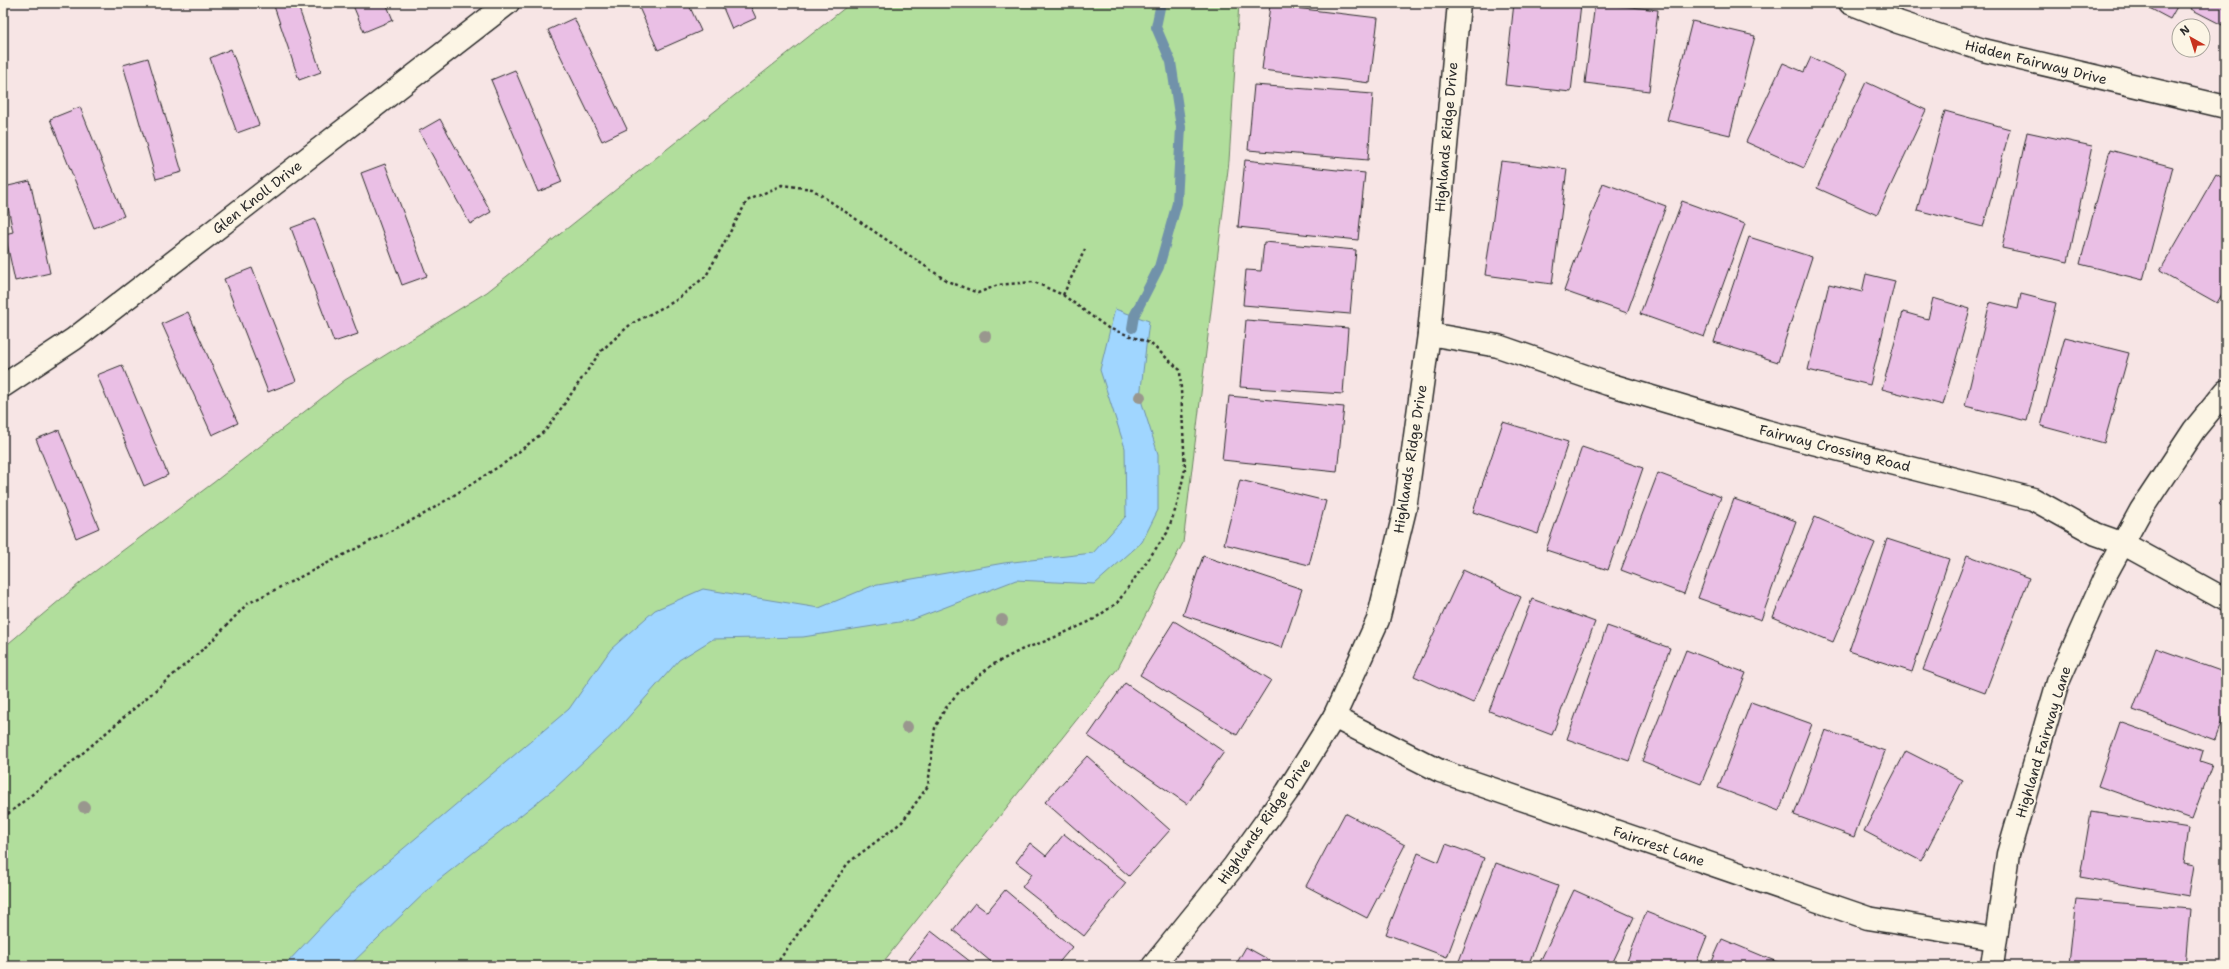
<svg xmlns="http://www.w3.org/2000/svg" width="2229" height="969" font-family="'Shantell Sans',sans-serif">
<rect width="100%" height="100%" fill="#f7e5e5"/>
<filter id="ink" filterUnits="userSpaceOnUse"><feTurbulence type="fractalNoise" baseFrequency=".025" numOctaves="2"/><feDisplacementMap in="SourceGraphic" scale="8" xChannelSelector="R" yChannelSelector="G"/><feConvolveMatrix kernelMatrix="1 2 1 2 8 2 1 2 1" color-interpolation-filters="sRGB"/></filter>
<g filter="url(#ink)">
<polygon fill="#b1de9c" stroke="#6e8464" points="851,3 1239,3 1229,161 1183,543 1118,668 880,966 3,966 3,648 86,578 213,483 345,380 487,292"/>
<polygon fill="#a0d6ff" stroke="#7192aa" points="1115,309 1149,321 1140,397 1158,454 1158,510 1142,542 1095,584 1016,580 912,620 803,637 713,639 679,660 617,730 554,789 436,882 349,966 284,966 359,886 569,709 611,649 655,610 703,589 819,608 872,586 1004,563 1093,553 1126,516 1125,448 1100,370"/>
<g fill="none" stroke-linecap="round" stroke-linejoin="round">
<polyline stroke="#7192aa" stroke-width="10" points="1132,328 1134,316 1159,267 1177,203 1181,127 1171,62 1156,27 1161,3"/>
</g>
<g fill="#eabfe5" stroke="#2b2b2b">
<polygon points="273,3 297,3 321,72 299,80"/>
<polygon points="352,3 386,3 393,20 364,32"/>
<polygon points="637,3 688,3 701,31 658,50"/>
<polygon points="721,3 749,3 756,18 732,29"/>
<polygon points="1514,3 1581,4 1571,92 1505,85"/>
<polygon points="1595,3 1658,10 1649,91 1585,83"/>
<polygon points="2140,3 2179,3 2170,19"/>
<polygon points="2194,3 2226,3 2226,27 2191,9"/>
<polygon points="1270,5 1378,18 1370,83 1262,70"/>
<polygon points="574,18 627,129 602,141 548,30"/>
<polygon points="1692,21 1755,36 1730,135 1667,120"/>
<polygon points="231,49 259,125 237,133 210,58"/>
<polygon points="1811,57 1847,74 1804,168 1746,142 1783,63 1804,72"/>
<polygon points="148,58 182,172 156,179 123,65"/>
<polygon points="515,70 562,182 538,192 491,80"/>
<polygon points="1866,82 1926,110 1877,215 1817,188"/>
<polygon points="1254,85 1373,94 1368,160 1248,150"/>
<polygon points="80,107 124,216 94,228 50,119"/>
<polygon points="1945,111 2010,129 1983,227 1917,210"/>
<polygon points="440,119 491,212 470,224 419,131"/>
<polygon points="2027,132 2092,146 2068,262 2002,248"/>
<polygon points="2110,150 2173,167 2143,280 2080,264"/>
<polygon points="1245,160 1365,173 1358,240 1238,227"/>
<polygon points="1501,161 1567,169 1552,284 1485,275"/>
<polygon points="385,164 427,276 402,285 361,173"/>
<polygon points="2216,174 2226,180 2226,287 2217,303 2160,271"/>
<polygon points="30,181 50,273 15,281 5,234 13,232 4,187"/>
<polygon points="1603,183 1666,206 1627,313 1564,291"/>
<polygon points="1682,201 1745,224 1704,337 1640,314"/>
<polygon points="315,219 358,334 334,342 291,228"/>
<polygon points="1749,237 1812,257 1778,362 1714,342"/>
<polygon points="1264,242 1356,250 1350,314 1243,305 1246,270 1261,271"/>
<polygon points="252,268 296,381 268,392 224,279"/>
<polygon points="1866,274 1895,281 1870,385 1808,370 1829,284 1862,292"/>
<polygon points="2021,294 2056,303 2027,421 1965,406 1990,302 2018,309"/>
<polygon points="1933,298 1970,309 1943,405 1882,389 1903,312 1928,319"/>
<polygon points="188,312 238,423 212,435 162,324"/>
<polygon points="1246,320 1348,328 1343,394 1240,387"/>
<polygon points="2065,337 2129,353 2104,443 2041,426"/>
<polygon points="122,365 168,475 144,486 97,375"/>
<polygon points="1229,396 1344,407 1337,472 1222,460"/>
<polygon points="1503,422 1568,442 1538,534 1473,512"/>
<polygon points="59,430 99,528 76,538 36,439"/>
<polygon points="1582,447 1643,468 1608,570 1546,550"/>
<polygon points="1658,473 1721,497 1684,594 1621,570"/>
<polygon points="1240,480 1326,501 1309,565 1224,544"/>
<polygon points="2226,497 2226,510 2219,504"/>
<polygon points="1734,499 1796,521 1761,620 1698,598"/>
<polygon points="1815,517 1875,543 1833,642 1773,617"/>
<polygon points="1887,539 1949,559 1912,672 1849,651"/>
<polygon points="1967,555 2029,578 1985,693 1923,670"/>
<polygon points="1203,556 1302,589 1282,648 1183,615"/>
<polygon points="1463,570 1521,597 1473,703 1414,676"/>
<polygon points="1532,599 1595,622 1552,735 1489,711"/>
<polygon points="1174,621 1271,680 1237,735 1140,675"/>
<polygon points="1607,626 1670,648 1629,761 1567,739"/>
<polygon points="2156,648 2226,673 2226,710 2215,740 2133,710"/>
<polygon points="1686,650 1746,673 1701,784 1642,761"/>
<polygon points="1125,683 1224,752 1187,804 1088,736"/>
<polygon points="1751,702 1812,724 1779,811 1718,788"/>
<polygon points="2120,722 2203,751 2200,761 2212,765 2192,819 2098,786"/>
<polygon points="1825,730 1885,751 1854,837 1794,815"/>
<polygon points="1906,751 1963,780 1921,861 1864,831"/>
<polygon points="1087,756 1170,830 1129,876 1045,802"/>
<polygon points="2091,812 2189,828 2184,863 2194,865 2189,896 2080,877"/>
<polygon points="1345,813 1405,845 1367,918 1306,886"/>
<polygon points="1064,834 1126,883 1084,936 1022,887 1032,874 1016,862 1030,843 1046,856"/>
<polygon points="1446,844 1484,858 1447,957 1386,934 1418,853 1439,862"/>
<polygon points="1496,863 1558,886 1528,966 1473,966 1459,961"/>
<polygon points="1005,890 1072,947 1056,966 996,966 953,930 975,903 987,912"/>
<polygon points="1574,890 1634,917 1611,966 1538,966"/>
<polygon points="2076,899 2190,909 2185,966 2093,966 2069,964"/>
<polygon points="1646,912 1707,936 1695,966 1625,966"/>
<polygon points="931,931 976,966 904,966"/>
<polygon points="1722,939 1782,964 1781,966 1710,966"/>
<polygon points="1246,947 1280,966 1235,966"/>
</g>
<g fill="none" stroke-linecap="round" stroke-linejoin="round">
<g stroke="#2b2b2b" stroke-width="25">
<g id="street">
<polyline points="1850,3 1898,22 1983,50 2226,107"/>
<polyline points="1429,334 1498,346 1608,384 1766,431 2033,499 2096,534 2124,544 2226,600"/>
<polyline points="3,386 74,339 508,3"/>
<polyline points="1334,717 1440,771 1868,918 1995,939"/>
<polyline points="1153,966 1234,866 1287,792 1334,717 1378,620 1405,509 1429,334 1459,3"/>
<polyline points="1992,966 2008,854 2058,682 2106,574 2141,510 2194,430 2226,391"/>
</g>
</g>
<g stroke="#2b2b2b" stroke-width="2.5" stroke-dasharray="3 3" stroke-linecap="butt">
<polyline points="1063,295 1086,247"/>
<polyline points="3,818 77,758 210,643 247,604 426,513 506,462 546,430 601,351 631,324 675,301 706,276 747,201 782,185 812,189 947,281 978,293 998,285 1034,282 1063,295 1108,328 1150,343 1180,370 1185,469 1177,505 1167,533 1117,603 1091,621 1046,641 1023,649 992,665 956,695 945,709 935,728 928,786 902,822 848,863 775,966"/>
</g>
<use href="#street" stroke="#fcf5e5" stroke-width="22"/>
</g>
<g fill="#99978e">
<circle cx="985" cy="336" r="6"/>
<circle cx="1140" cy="397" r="6"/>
<circle cx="1002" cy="620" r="6"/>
<circle cx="907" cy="727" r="6"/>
<circle cx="84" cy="807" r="6"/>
</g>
</g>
<g text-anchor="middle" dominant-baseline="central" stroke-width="4" stroke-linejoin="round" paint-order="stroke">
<g font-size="14" fill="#2b2b2b" stroke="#fcf5e5">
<text transform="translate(2036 62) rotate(14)">Hidden Fairway Drive</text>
<text transform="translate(1446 137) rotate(-85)">Highlands Ridge Drive</text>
<text transform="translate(257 197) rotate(-38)">Glen Knoll Drive</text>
<text transform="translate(1835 448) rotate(14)">Fairway Crossing Road</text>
<text transform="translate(1410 459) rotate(-81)">Highlands Ridge Drive</text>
<text transform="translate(2043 742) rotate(-73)">Highland Fairway Lane</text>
<text transform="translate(1264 821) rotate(-55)">Highlands Ridge Drive</text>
<text transform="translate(1659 846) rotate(19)">Faircrest Lane</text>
</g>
</g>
<rect width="2229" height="969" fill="none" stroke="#fcf5e5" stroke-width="16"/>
<rect x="8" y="8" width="2213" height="953" fill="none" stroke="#2b2b2b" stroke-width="1.5" filter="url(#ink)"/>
<g transform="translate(2191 38) rotate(321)"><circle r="19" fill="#fcf5e5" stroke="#a8a49b"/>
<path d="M0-3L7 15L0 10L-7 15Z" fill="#c8321e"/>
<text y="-6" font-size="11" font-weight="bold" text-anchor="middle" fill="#2b2b2b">N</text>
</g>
</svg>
